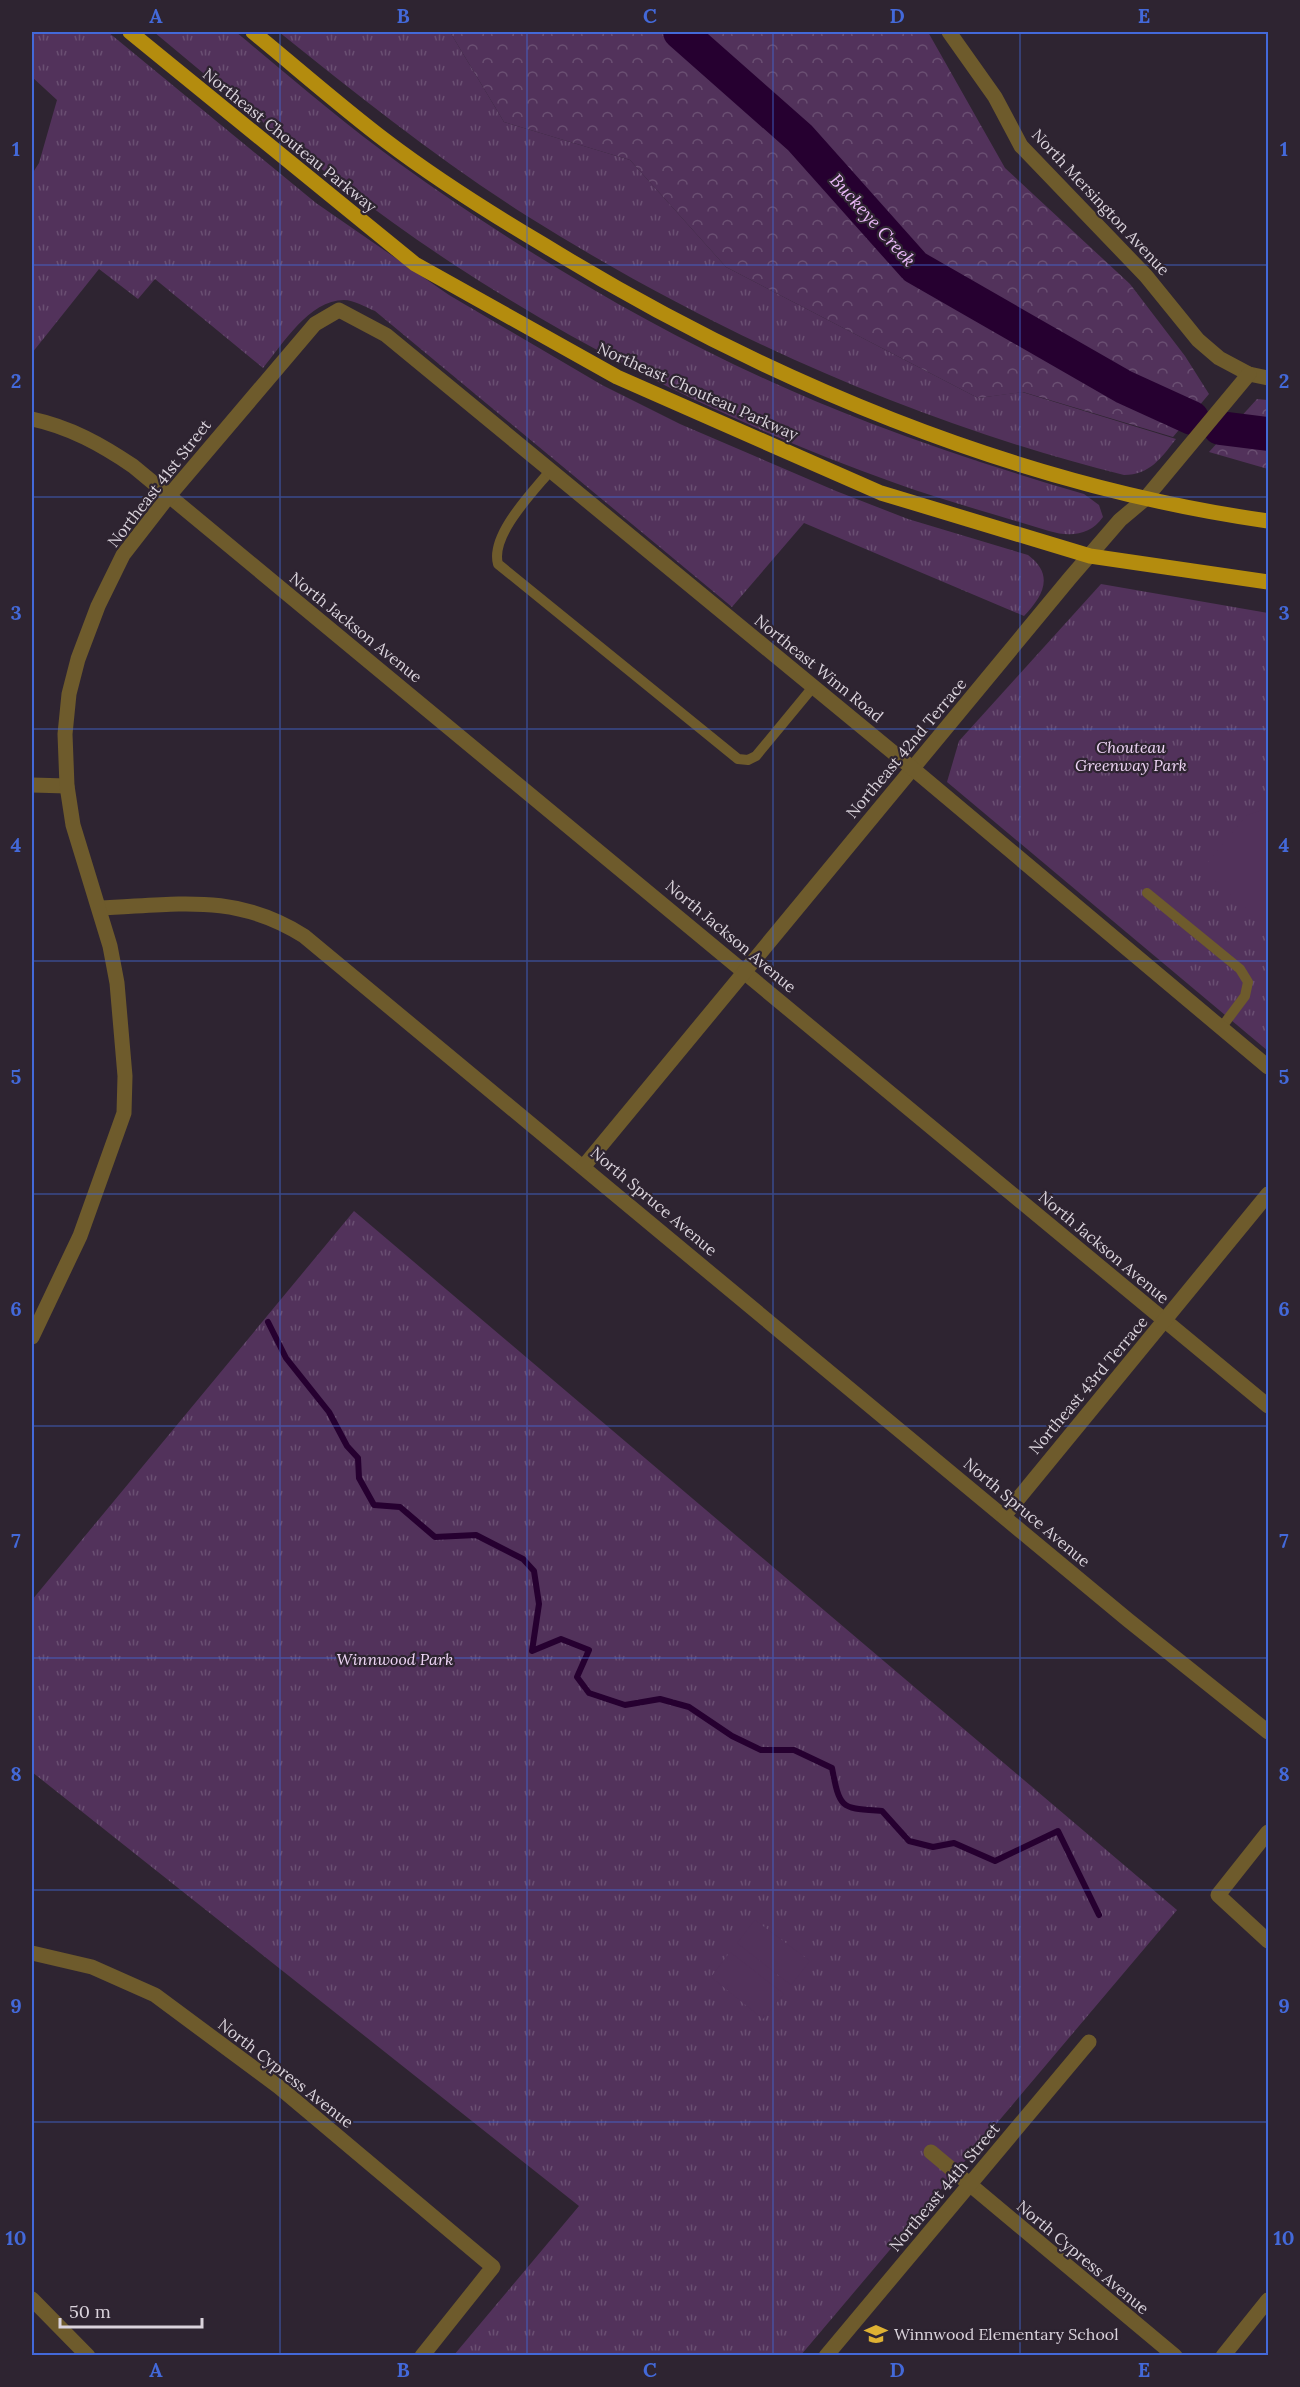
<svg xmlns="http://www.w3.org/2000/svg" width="1300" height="2387" font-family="Lora,serif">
<defs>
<pattern id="grass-tufts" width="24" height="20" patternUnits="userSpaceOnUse" patternTransform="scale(1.5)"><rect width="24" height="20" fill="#52325b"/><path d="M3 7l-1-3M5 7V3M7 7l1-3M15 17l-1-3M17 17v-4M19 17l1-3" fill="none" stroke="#6a4f72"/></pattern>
<pattern id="forest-crowns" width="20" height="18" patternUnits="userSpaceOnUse" patternTransform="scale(1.5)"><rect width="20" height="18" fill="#52325b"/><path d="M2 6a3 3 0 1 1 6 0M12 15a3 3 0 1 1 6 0" fill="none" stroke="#6a4f72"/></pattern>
</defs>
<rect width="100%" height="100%" fill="#2e2431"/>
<g fill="url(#grass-tufts)">
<path d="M32 32H108L316 203 449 295 602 385 680 424 836 491 908 519 1028 555C1055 575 1043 596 1024 616L804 523 732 607 375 311C365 307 354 300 344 300 309 300 283 344 263 368L155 279 138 299 99 269 32 353V174L39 163 57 100 32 77Z"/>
<path d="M154 32H236C290 77 343 123 400 164 545 268 704 360 870 423 941 450 1012 473 1084 494L1099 505 1103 517C1090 536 1069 537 1049 531 997 515 945 501 895 483 741 428 590 354 453 264 347 194 251 113 154 32Z"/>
<path d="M279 32H450L504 122 630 160 726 267 978 398 1022 392 1176 439C1161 458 1150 475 1124 475 912 422 712 332 527 216 440 161 359 96 279 32Z"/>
<polygon points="1101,584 1268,613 1268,1051 947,782 959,741"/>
<polygon points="354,1211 1177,1910 801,2355 454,2355 579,2206 32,1772 32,1600"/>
</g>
<g fill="url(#forest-crowns)">
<polygon points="450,32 928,32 1005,168 1130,284 1185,356 1209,394 1173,437 1023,392 978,398 726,267 630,160 504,122"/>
<polygon points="1257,399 1268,400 1268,469 1209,452"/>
</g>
<g fill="#52325b">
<polygon points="1268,808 1268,927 1208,875 1208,862 1247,815"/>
<polygon points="755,1920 810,1961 791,1985 737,1943"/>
<polygon points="730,1952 784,1994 763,2019 711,1977"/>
</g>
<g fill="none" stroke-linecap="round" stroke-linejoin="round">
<path stroke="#260030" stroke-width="6" d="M268 1322 286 1358 329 1412 347 1446 358 1458 359 1478 374 1505 400 1507 435 1537 476 1535 523 1559 534 1571 539 1604 532 1651 561 1639 589 1650 577 1677 589 1693 625 1705 660 1699 689 1707 732 1736 761 1750H794L832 1768C840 1810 841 1808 882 1811L909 1841 933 1847 954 1843 995 1861 1058 1831 1099 1915"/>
<g stroke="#260030" stroke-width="34">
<polyline points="680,32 800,138 915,267 1124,387 1192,418"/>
<polyline points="1220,428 1268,434"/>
</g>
<g stroke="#6e5b2c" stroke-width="10">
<path d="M550 471C533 492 490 535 498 564L738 759 748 760 756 756 813 687"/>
<polyline points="1147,893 1240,969 1248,982 1245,996 1221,1028"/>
</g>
<g stroke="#6e5b2c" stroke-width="15">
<polyline points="949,32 995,97 1021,146 1146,276 1198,340 1219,358 1249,374 1268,378"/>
<path d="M32 419C70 427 102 445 133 466L1268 1406"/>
<polyline points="32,785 67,786"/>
<path d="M99 908C176 905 235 892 304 936L1128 1620 1268 1732"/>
<polyline points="584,1166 1070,578 1120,520 1145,499 1249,374"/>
<polyline points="32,1337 80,1236 124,1113 125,1076 117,983 110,946 73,825 67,786 65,734 69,694 78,659 98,606 123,555 168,497 315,324 339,310 386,335 912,768 1268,1067"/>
<polyline points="1004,1516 1268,1194"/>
<polyline points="1268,1832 1218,1895 1268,1941"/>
<polyline points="32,1953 92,1967 155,1995 279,2087 493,2267 422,2356"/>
<polyline points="931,2152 1175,2356"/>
<polyline points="32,2299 88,2356"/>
<polyline points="826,2356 1089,2042"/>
<polyline points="1223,2356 1268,2300"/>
</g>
<g stroke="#b48c0e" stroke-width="15">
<polyline points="130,32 415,264 617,377 881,493 1090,556 1268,582"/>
<path d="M253 32C297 68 340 106 386 141 436 179 490 213 544 245 762 379 1014 485 1268 521"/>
</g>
</g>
<path fill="none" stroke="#4369d9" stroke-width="1.5" stroke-opacity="0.55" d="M280 32V2356M527 32V2356M773 32V2356M1020 32V2356M32 265H1268M32 497H1268M32 729H1268M32 961H1268M32 1194H1268M32 1426H1268M32 1658H1268M32 1890H1268M32 2122H1268"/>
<defs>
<g id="school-bare" transform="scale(1.8)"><path d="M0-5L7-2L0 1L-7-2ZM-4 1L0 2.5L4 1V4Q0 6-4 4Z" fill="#deb133" stroke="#2e2431" stroke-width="2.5" paint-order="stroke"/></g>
</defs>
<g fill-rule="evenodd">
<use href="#school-bare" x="876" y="2334"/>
</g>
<g text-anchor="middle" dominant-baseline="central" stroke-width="4.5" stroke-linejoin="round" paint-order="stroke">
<g font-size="16" fill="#dad3dc" stroke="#2e2431">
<text transform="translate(290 140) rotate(39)">Northeast Chouteau Parkway</text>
<text transform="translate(1101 202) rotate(47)">North Mersington Avenue</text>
<text transform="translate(698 391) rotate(24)">Northeast Chouteau Parkway</text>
<text transform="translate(159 483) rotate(-52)">Northeast 41st Street</text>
<text transform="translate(356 627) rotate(39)">North Jackson Avenue</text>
<text transform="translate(819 668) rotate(39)">Northeast Winn Road</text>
<text transform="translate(906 748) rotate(-50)">Northeast 42nd Terrace</text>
<text transform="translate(731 936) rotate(40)">North Jackson Avenue</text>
<text transform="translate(654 1201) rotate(40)">North Spruce Avenue</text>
<text transform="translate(1104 1247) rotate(40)">North Jackson Avenue</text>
<text transform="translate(1088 1385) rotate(-50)">Northeast 43rd Terrace</text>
<text transform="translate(1027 1512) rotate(40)">North Spruce Avenue</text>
<text transform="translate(286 2073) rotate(38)">North Cypress Avenue</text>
<text transform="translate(944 2187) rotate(-50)">Northeast 44th Street</text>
<text transform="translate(1083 2257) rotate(40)">North Cypress Avenue</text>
</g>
<g font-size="16" font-style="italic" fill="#efd6f6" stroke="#2e2431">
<text x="1131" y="747">Chouteau<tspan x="1131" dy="18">Greenway Park</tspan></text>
<text x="395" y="1659">Winnwood Park</text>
</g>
<g font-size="16" fill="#dad3dc" stroke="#2e2431" text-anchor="start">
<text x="894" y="2334">Winnwood Elementary School</text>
</g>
<g font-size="18" font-style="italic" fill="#eab9f8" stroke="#2e2431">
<text transform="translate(873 220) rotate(48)">Buckeye Creek</text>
</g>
</g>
<rect width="1300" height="2387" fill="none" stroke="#2e2431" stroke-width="66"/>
<path d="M60 2318v9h142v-9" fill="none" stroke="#dad3dc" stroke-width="3"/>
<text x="69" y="2318" font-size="18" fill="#dad3dc" stroke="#2e2431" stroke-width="4.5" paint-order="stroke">50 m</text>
<rect x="33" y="33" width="1234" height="2321" fill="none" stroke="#4369d9" stroke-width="2"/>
<g font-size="20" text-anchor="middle" font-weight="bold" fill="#4369d9">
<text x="156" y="23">A</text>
<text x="403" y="23">B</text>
<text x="650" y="23">C</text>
<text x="897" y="23">D</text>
<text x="1144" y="23">E</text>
<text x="16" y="156">1</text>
<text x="1284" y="156">1</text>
<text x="16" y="388">2</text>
<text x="1284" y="388">2</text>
<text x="16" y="620">3</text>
<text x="1284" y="620">3</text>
<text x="16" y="852">4</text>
<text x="1284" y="852">4</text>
<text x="16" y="1084">5</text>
<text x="1284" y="1084">5</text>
<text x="16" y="1316">6</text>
<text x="1284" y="1316">6</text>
<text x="16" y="1548">7</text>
<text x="1284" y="1548">7</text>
<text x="16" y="1781">8</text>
<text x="1284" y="1781">8</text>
<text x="16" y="2013">9</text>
<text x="1284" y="2013">9</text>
<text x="16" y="2245">10</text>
<text x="1284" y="2245">10</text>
<text x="156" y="2377">A</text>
<text x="403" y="2377">B</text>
<text x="650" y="2377">C</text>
<text x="897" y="2377">D</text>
<text x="1144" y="2377">E</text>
</g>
</svg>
